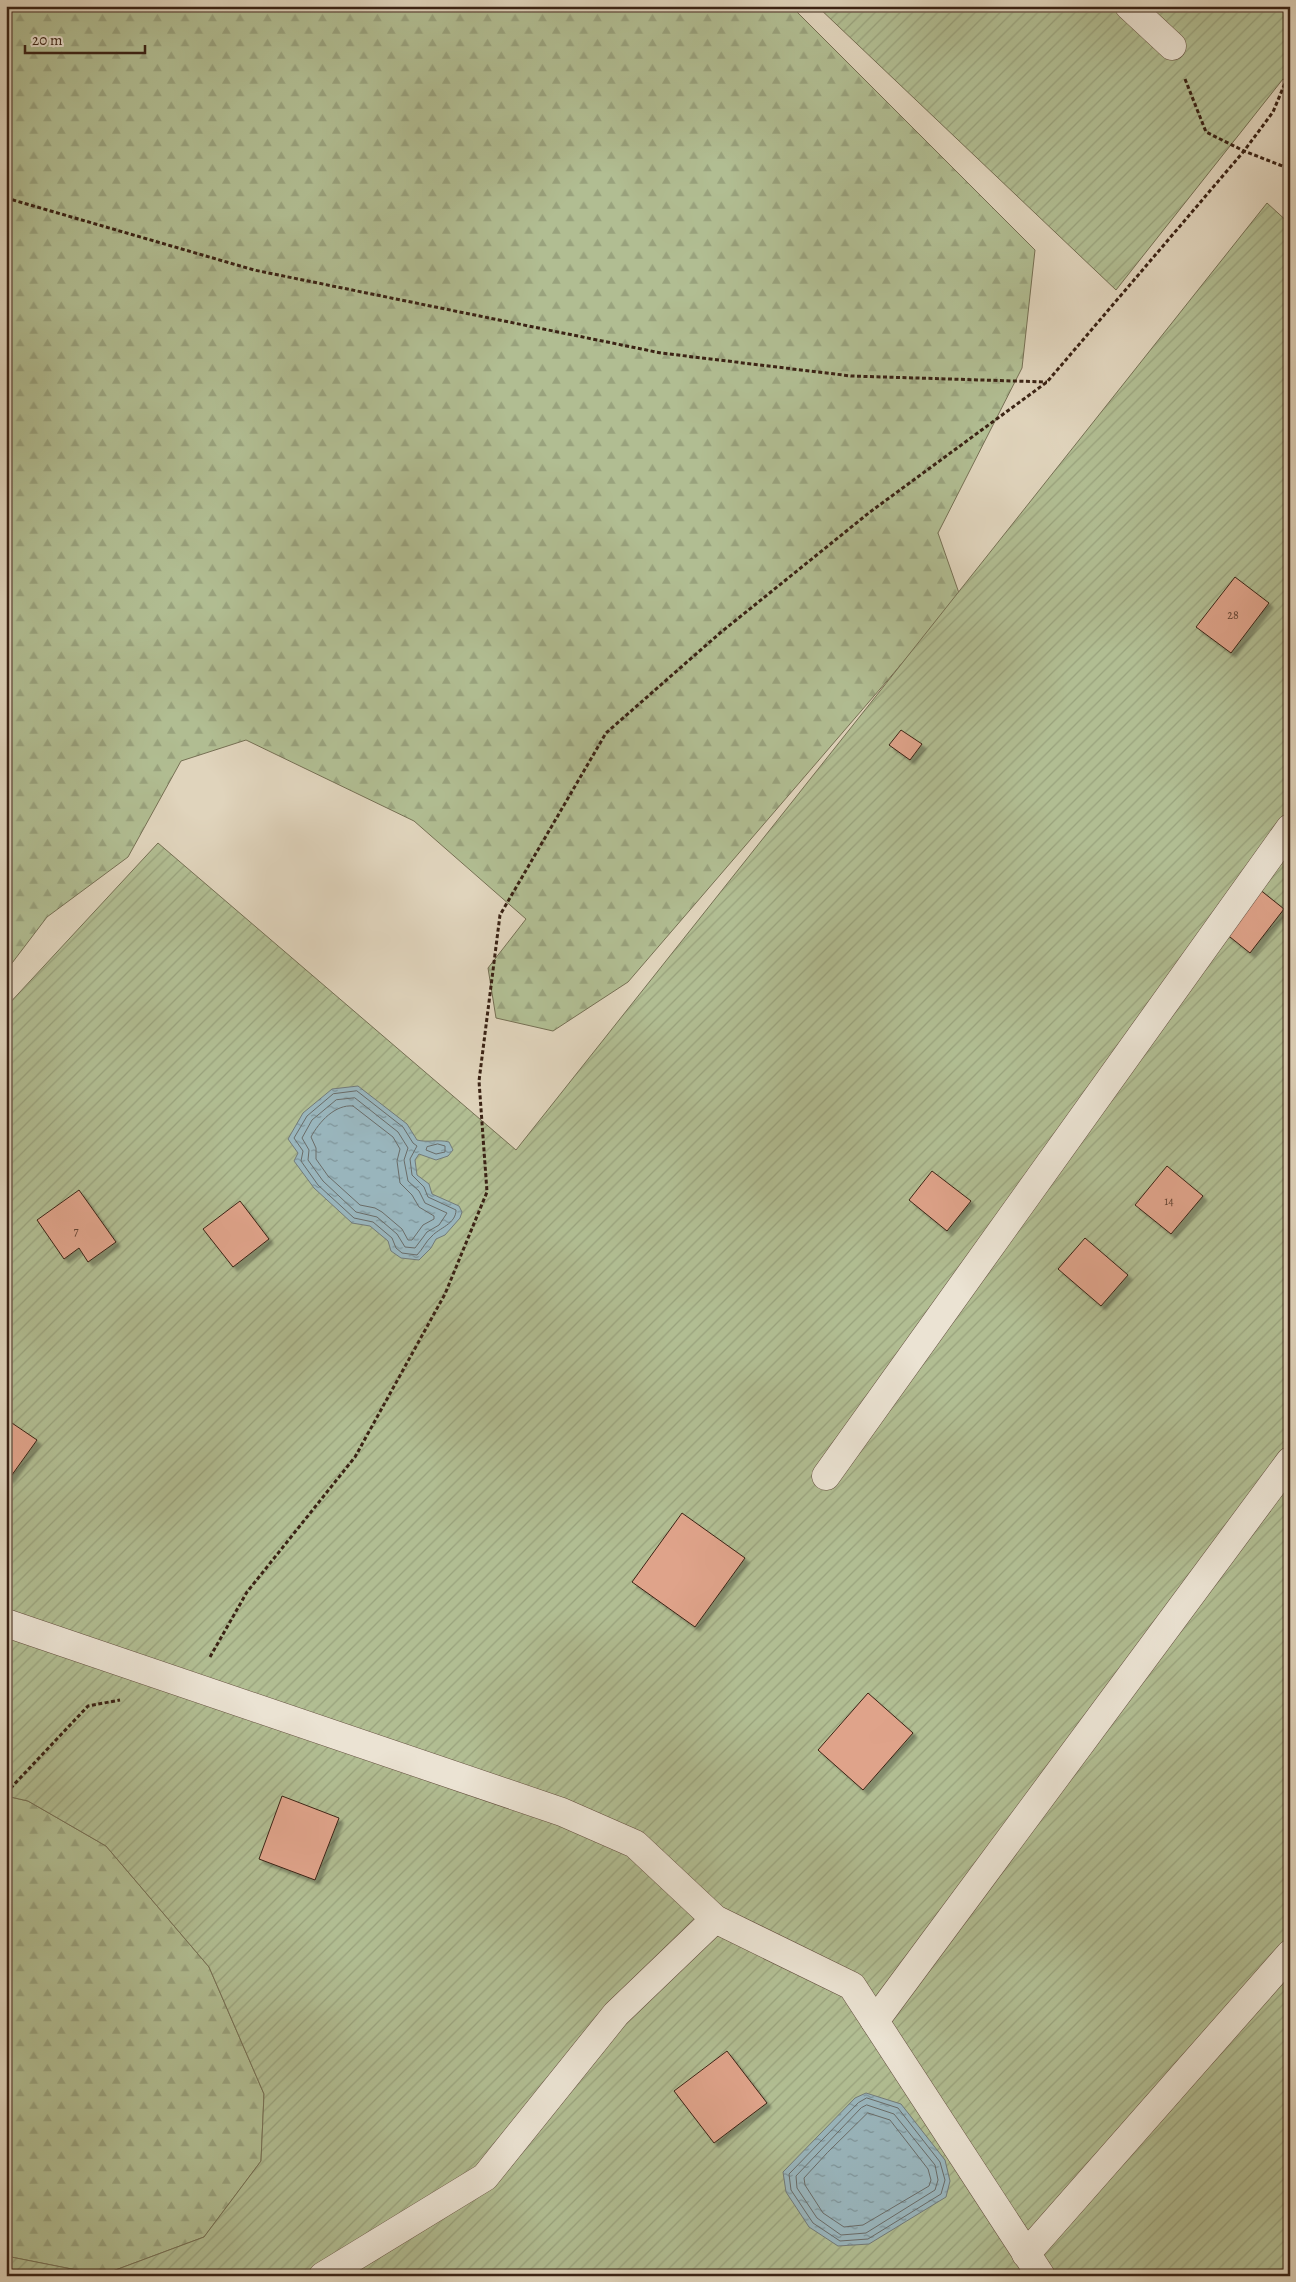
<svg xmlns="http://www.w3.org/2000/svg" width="1296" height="2282" font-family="Alegreya,serif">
<defs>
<pattern id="forest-firs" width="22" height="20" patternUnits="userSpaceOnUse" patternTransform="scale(1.25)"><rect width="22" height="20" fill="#b1bd92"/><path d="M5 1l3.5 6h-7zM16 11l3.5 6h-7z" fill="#99a27d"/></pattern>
<pattern id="garden-furrows" width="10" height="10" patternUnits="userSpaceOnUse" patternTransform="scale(1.25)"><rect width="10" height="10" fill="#b1bd92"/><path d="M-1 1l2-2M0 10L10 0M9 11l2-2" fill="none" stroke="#99a27d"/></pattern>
<pattern id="water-ripples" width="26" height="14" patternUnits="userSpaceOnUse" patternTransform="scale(1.25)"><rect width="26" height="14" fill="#99b5bc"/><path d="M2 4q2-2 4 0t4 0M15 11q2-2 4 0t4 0" fill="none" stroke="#7e9398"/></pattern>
<filter id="shadow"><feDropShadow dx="4.5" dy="4.5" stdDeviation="1" flood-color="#0004"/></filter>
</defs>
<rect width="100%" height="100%" fill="#e0d4bc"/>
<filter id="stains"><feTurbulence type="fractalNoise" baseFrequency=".004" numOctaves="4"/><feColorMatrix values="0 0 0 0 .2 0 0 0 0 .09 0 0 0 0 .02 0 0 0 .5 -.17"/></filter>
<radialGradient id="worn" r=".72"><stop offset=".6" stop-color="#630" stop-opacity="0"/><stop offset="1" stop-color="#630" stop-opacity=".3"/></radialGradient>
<g fill="url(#forest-firs)" stroke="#767054">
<polygon points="6,6 791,6 1035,250 1022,368 938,533 960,596 628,982 553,1031 496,1018 488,968 526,919 414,821 246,740 181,761 128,857 47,917 6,971"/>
<polygon points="6,1796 28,1801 106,1846 209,1967 264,2094 261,2161 204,2237 102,2275 6,2256"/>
</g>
<g fill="url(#garden-furrows)" stroke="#767054">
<polygon points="817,6 1290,6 1290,85 1283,79 1116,290"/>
<polygon points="1267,203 1290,224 1290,2276 6,2276 6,2256 102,2275 204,2237 261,2161 264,2094 209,1967 106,1846 28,1801 6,1796 6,1007 158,843 516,1150"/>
</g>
<g fill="url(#water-ripples)" stroke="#737b79">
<path d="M358 1086 407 1124 417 1140C428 1143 438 1139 449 1142L453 1150 448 1156 436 1160 419 1154 415 1160 417 1175 429 1184 432 1194 459 1206 462 1212 460 1218 445 1235 436 1239 431 1248 419 1260 401 1258 391 1251 388 1241 370 1226 352 1223 314 1188 294 1161 298 1153 288 1139 303 1113 332 1089Z"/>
<polygon points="866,2093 901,2104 945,2160 950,2181 946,2197 869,2244 838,2246 809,2227 786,2192 783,2172 855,2098"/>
</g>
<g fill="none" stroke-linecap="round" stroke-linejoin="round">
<g stroke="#6a6c68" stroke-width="1">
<path d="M357 1091 403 1127 413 1143 417 1146 410 1159 412 1175 424 1187 428 1197 456 1210C456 1224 439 1228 432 1236 426 1241 423 1249 417 1255L402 1253 396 1248 392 1238 373 1222 354 1218 318 1185 301 1161 303 1151 294 1138 307 1116 333 1094Z"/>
<polygon points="355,1098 398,1132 408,1148 404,1160 408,1181 419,1191 425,1203 447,1213 439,1225 427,1232 415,1248 405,1247 397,1234 377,1217 356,1212 323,1181 308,1160 309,1150 302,1138 312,1120 336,1100"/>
<path d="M353 1106 393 1137 400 1149 397 1161 400 1183 412 1195 419 1207 434 1216V1219L423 1225 412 1240H408L402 1229 382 1212 375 1208 360 1205 328 1176 316 1159V1148L311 1137C319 1122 335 1104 353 1106Z"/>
<polygon points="438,1144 445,1146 445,1152 436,1154 426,1150 427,1147"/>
<polygon points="867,2098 898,2108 940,2162 945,2180 941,2194 868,2239 840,2241 813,2223 791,2190 789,2174 858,2103"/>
<polygon points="867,2105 894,2114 935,2165 938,2180 935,2190 866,2233 841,2235 817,2218 797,2188 796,2176 861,2108"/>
<polygon points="868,2113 890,2120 928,2169 931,2180 929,2186 863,2225 844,2227 823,2213 805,2185 804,2178 827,2153"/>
</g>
</g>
<g fill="#dfa38a" stroke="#3b2315" filter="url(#shadow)">
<polygon points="1235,577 1269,603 1231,653 1196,627"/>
<polygon points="901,730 922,744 910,760 889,745"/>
<polygon points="1254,885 1284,909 1250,953 1220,929"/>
<polygon points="1167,1166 1203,1196 1171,1234 1135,1205"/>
<polygon points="932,1171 971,1201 947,1231 909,1200"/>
<polygon points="79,1190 116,1242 88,1262 79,1248 64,1259 37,1220"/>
<polygon points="240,1201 269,1239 233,1267 203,1229"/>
<polygon points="1085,1238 1128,1275 1101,1306 1058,1269"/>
<polygon points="6,1419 37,1440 9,1479 6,1477"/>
<polygon points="682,1513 745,1558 695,1627 632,1582"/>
<polygon points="868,1693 913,1733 863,1790 818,1750"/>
<polygon points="282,1796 339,1818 315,1880 259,1859"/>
<polygon points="727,2051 767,2103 714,2143 674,2091"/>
</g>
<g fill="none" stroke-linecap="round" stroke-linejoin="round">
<g stroke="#644f3f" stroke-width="29">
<g id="minor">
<polyline points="1129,6 1172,46"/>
<polyline points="826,1476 1290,828"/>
<polyline points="6,1623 562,1812 635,1844 715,1919 852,1986 1041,2276"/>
<polyline points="875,2021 1290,1461"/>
<polyline points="1026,2254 1290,1954"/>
<polyline points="323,2276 485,2177 616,2014 715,1919"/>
</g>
</g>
<g stroke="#3b2315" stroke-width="3" stroke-dasharray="4 2.5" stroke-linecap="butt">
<polyline points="1185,79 1206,132 1244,151 1290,169"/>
<polyline points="6,198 254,270 661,353 851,376 1047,382"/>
<polyline points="210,1657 247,1592 355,1457 445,1294 487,1192 479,1081 500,915 606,733 720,633 870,512 1047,382 1244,151 1273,112 1290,71"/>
<polyline points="6,1793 88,1706 120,1700"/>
</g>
<use href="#minor" stroke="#ebe3d3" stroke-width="28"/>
</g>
<g text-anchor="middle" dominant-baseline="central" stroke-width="4" stroke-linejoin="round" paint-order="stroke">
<g font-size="12" fill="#644332">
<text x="1233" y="615">28</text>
<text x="1169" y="1201">14</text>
<text x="76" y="1231">7</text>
</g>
</g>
<rect width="1296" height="2282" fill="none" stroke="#e0d4bc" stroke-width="25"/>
<rect x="8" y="8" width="1281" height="2267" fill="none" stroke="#3b2315" stroke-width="2.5"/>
<rect x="12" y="12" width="1271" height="2257" fill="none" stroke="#3b2315"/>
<path d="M25 45v8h120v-8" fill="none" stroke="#3b2315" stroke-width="2.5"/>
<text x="32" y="45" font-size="15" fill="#3b2315" stroke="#ebe3d3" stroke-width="4" paint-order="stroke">20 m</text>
<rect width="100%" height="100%" filter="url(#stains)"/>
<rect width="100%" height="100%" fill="url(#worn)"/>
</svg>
